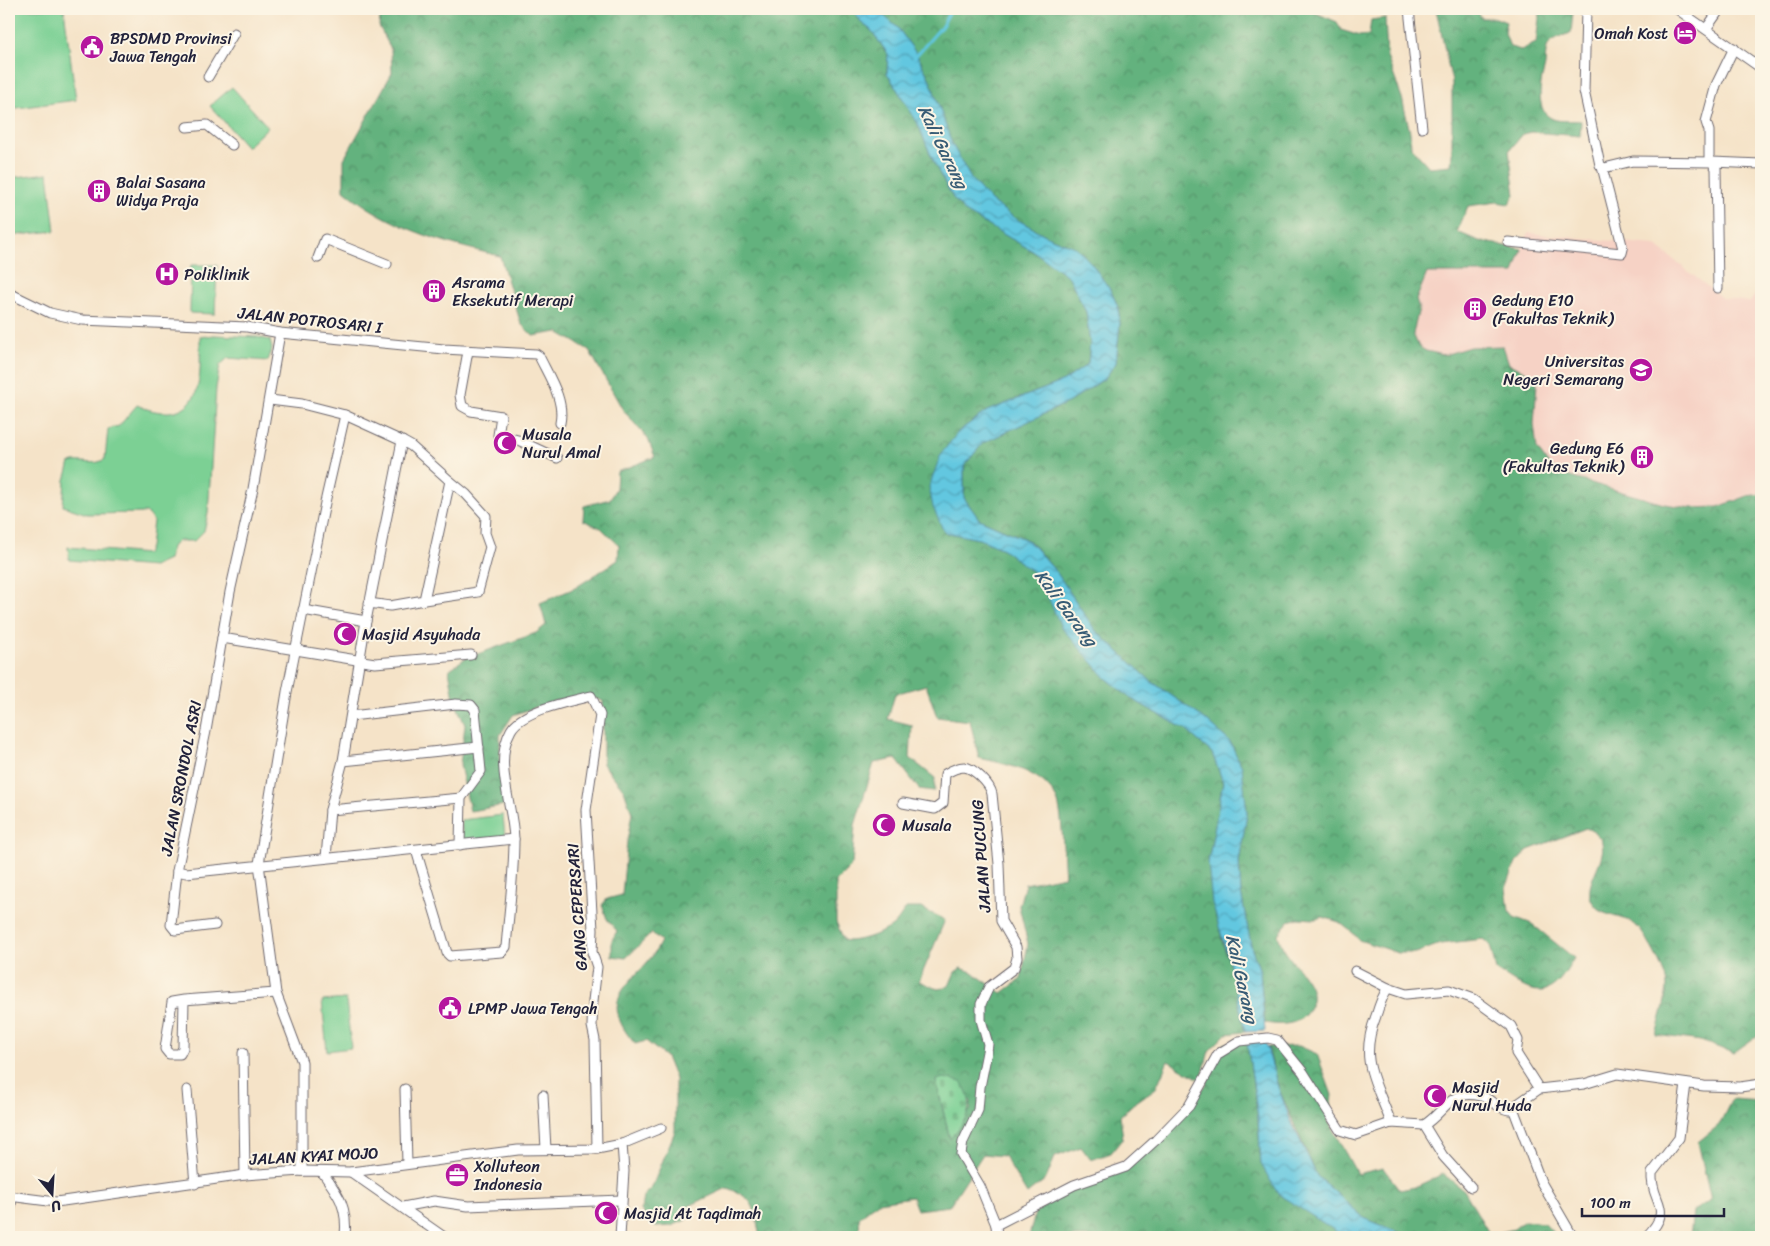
<svg xmlns="http://www.w3.org/2000/svg" width="1770" height="1246" font-family="Sriracha,sans-serif">
<defs>
<pattern id="forest-crowns" width="20" height="18" patternUnits="userSpaceOnUse" patternTransform="scale(1.25)"><rect width="20" height="18" fill="#64b27e"/><path d="M2 6a3 3 0 1 1 6 0M12 15a3 3 0 1 1 6 0" fill="none" stroke="#529068"/></pattern>
<pattern id="cemetery-stones" width="16" height="16" patternUnits="userSpaceOnUse" patternTransform="scale(1.25)"><rect width="16" height="16" fill="#7bd094"/><path d="M2 7V4a2 2 0 0 1 4 0v3zM10 15v-3a2 2 0 0 1 4 0v3z" fill="#6ab280"/></pattern>
<pattern id="water-waves" width="16" height="10" patternUnits="userSpaceOnUse" patternTransform="scale(1.25)"><rect width="16" height="10" fill="#62c7e0"/><path d="M0 5q4-4 8 0t8 0" fill="none" stroke="#50a1b7"/></pattern>
</defs>
<rect width="100%" height="100%" fill="#fcf5e5"/>
<filter id="ink" filterUnits="userSpaceOnUse"><feTurbulence type="fractalNoise" baseFrequency=".02" numOctaves="2"/><feDisplacementMap in="SourceGraphic" scale="10" xChannelSelector="R" yChannelSelector="G"/><feConvolveMatrix kernelMatrix="1 2 1 2 8 2 1 2 1" color-interpolation-filters="sRGB"/></filter>
<filter id="wash" filterUnits="userSpaceOnUse"><feTurbulence type="fractalNoise" baseFrequency=".0096" numOctaves="4" result="noise"/><feDisplacementMap in="SourceGraphic" scale="20" xChannelSelector="R" yChannelSelector="G"/><feGaussianBlur stdDeviation="1.12" result="paint"/><feColorMatrix in="noise" values="0 0 0 0 0 0 0 0 0 0 0 0 0 0 0 0 0 1.4 0 .05"/><feComposite in="paint" operator="in"/></filter>
<g filter="url(#wash)">
<rect width="100%" height="100%" fill="#f5e3c8"/>
<polygon fill="#f6d2c5" points="1528,233 1655,245 1722,298 1750,302 1761,285 1761,494 1748,496 1718,507 1691,508 1664,504 1563,475 1549,465 1537,450 1534,424 1537,383 1525,371 1516,369 1509,364 1503,346 1470,347 1444,355 1426,351 1419,347 1413,334 1419,309 1416,300 1427,273 1514,273"/>
<g fill="#7bd094" stroke="#4e7968">
<polygon points="9,9 64,9 76,100 9,109"/>
<polygon points="232,87 268,127 247,147 210,106"/>
<polygon points="48,173 55,231 9,236 9,178"/>
<polygon points="191,265 217,265 215,314 190,313"/>
<path d="M214 335 257 337 270 340 272 349 268 361 228 358 220 365 216 388 208 513 204 531 194 541H177L172 547 168 560 153 567 69 560 68 547 147 554 150 547 153 521 147 513 87 514 63 506 65 480 70 463C81 459 94 467 105 459L108 429 119 426 137 405C156 414 183 418 195 395 202 379 200 355 200 337Z"/>
<polygon points="503,815 505,837 463,841 461,820"/>
<polygon points="346,999 351,1048 327,1051 322,1001"/>
</g>
<g fill="url(#forest-crowns)" stroke="#436a5c" fill-rule="evenodd">
<path d="M381 9H852L862 23 871 30 888 54 887 73 917 122 935 165 953 198 965 212 1036 253 1069 277 1086 312 1090 343 1088 364 1064 381 987 411 959 431 944 532 979 539 1003 549 1035 574 1049 599 1130 698 1185 729 1212 753 1223 782 1208 863 1222 941 1232 971 1245 1032 1226 1034 1209 1051 1201 1080 1168 1061 1156 1088 1132 1105 1120 1116 1123 1138 1111 1153 1091 1160 1081 1147 1055 1157 1046 1179 1027 1194 1004 1156 983 1154 949 1206 917 1210 912 1197 878 1202 859 1218 860 1237H760C754 1210 758 1199 727 1188L685 1208 686 1220 671 1226 656 1227 649 1223 641 1210 643 1196 652 1187 675 1131V1079L666 1057 646 1041 635 1044C590 991 642 983 661 941L652 933 626 958 612 956V940L617 931 607 919 602 905 607 899 622 895 627 841 632 813 624 790 603 764V701C574 690 541 706 513 715L500 735V765L505 805 470 811 460 765 465 725 454 699 449 670 464 659 536 633 546 625 540 603 575 588 618 560 619 545 601 528 583 520 584 506 610 499 616 488 617 472 655 457 648 439 623 410 589 350 558 332 533 336 521 324 500 256C444 243 389 228 344 190V159L392 73 391 49 379 26ZM926 685 937 717 970 721 979 758C1005 764 1045 771 1057 800 1063 813 1063 859 1065 876L1025 884 1019 906 1028 944 1021 979 1002 993 972 972 961 968 955 972 949 986 938 989 919 981 945 920 921 908H906C902 914 897 923 891 927 882 933 853 944 844 940L836 922V881L852 865 855 825 874 763 896 759 919 789 934 791 935 778 910 758 912 725 888 719 895 694ZM944 1078 971 1101 970 1110 950 1139 936 1081Z"/>
<path d="M876 9H1307L1337 22 1341 30 1360 36 1369 35 1371 20 1385 18 1387 57 1402 98 1410 132 1411 147 1429 167 1451 165 1452 155V82L1436 9H1477L1481 18H1496L1506 22 1504 31 1510 47 1521 50 1536 43 1540 10 1558 9 1573 12 1571 33C1565 35 1557 37 1552 41 1543 47 1547 61 1544 70 1540 84 1535 112 1553 119 1560 122 1573 120 1581 121L1580 136 1532 132 1523 134 1509 151 1515 195 1509 204 1497 202 1468 206 1457 232 1479 241 1522 249 1514 273H1427L1416 300 1419 308 1413 334 1419 347 1426 351 1444 355 1470 347 1503 346 1509 364 1533 375 1537 383 1534 424 1537 449 1549 465 1563 475 1664 504 1691 508 1718 507 1748 496 1761 494V1033L1733 1053 1701 1041 1656 1035C1660 1020 1666 1002 1667 986 1667 973 1644 930 1633 923 1619 915 1598 917 1591 899 1582 877 1625 844 1586 828L1528 850 1516 863 1506 888 1509 911 1514 917 1532 924 1574 958C1549 1005 1534 995 1496 970L1490 945 1483 939 1440 944 1416 953H1398L1359 940 1353 933 1339 922 1323 917 1315 919 1298 918 1289 921 1278 934C1283 965 1330 983 1305 1015 1296 1026 1277 1025 1265 1023L1260 971 1252 950 1241 893 1239 862 1247 813 1230 742 1206 720 1151 681 1095 630 1057 573 1030 541 979 519 964 498V466L983 443 1069 402 1104 379 1116 363 1120 323 1118 307 1111 291 1077 248 1049 237 1016 219 991 201 971 179 952 144 930 80 916 53 898 28Z"/>
<polygon points="1247,1042 1258,1118 1261,1164 1345,1237 1029,1237 1035,1212 1075,1188 1126,1170 1196,1099 1207,1083 1216,1053 1224,1044"/>
<polygon points="1299,1046 1317,1054 1332,1095 1328,1121 1357,1174 1383,1168 1400,1190 1415,1187 1443,1174 1464,1190 1490,1235 1514,1229 1524,1221 1544,1223 1557,1237 1410,1237 1364,1218 1317,1176 1278,1087 1268,1047"/>
<polygon points="1732,1099 1761,1101 1761,1237 1690,1237 1693,1211 1711,1200 1698,1142 1719,1125"/>
</g>
<path fill="url(#cemetery-stones)" stroke="#4e7968" d="M944 1078 961 1082C978 1105 966 1120 950 1139L936 1080Z"/>
<g fill="url(#water-waves)" stroke="#42748e">
<polygon points="852,9 876,9 898,28 916,53 930,80 952,144 971,179 991,201 1016,219 1049,237 1077,248 1092,264 1111,291 1118,307 1120,323 1116,363 1104,379 1069,402 983,443 964,466 964,498 979,519 1029,541 1057,573 1095,630 1151,681 1206,720 1230,742 1242,767 1247,813 1239,862 1241,893 1252,950 1260,971 1265,1031 1245,1032 1232,971 1212,903 1208,863 1223,782 1212,753 1185,729 1130,698 1106,678 1061,627 1049,599 1035,574 1003,549 979,539 944,532 933,507 929,487 941,454 959,431 987,411 1064,381 1088,364 1090,343 1086,312 1069,277 1036,253 965,212 953,198 935,165 917,122 887,73 888,54 871,30 862,23"/>
<polygon points="1265,1040 1278,1087 1291,1121 1317,1176 1364,1218 1410,1237 1345,1237 1278,1194 1261,1164 1258,1118 1247,1042"/>
</g>
<g fill="none" stroke-linecap="round" stroke-linejoin="round">
<polyline stroke="#62c7e0" stroke-width="3" points="914,58 942,26 951,9"/>
</g>
</g>
<g filter="url(#ink)">
<g fill="none" stroke-linecap="round" stroke-linejoin="round">
<g stroke="#6c666c" stroke-width="11">
<g id="minor">
<polyline points="1409,9 1422,128"/>
<polyline points="1586,9 1584,91 1600,165 1604,168 1633,161 1712,162 1716,168 1718,288"/>
<polyline points="1677,9 1761,68"/>
<polyline points="1706,29 1720,9"/>
<polyline points="208,77 234,33"/>
<polyline points="187,127 207,125 232,145"/>
<polyline points="1709,160 1709,131 1706,122 1716,85 1734,48"/>
<polyline points="1712,162 1761,164"/>
<polyline points="1508,242 1622,253 1623,249 1602,167"/>
<polyline points="318,258 325,239 387,264"/>
<path d="M9 293 50 313 82 320 247 327 280 333 444 349 536 354 539 356C549 377 565 400 560 423"/>
<polyline points="468,351 460,395 462,406 471,411 501,416 498,435 518,440 557,458"/>
<polyline points="270,400 302,404 345,415 326,498 287,692 259,864 276,993 302,1062 302,1171"/>
<polyline points="345,415 402,441 366,621"/>
<polyline points="424,600 478,592 490,547 485,533 486,516 466,494 450,481"/>
<polyline points="369,603 390,606 424,600 450,481 411,446 402,441"/>
<polyline points="303,610 366,621 343,761 330,810 326,858"/>
<polyline points="222,638 375,663 471,655"/>
<polyline points="351,716 456,704 471,705 475,710 481,771 461,798 460,845"/>
<polyline points="343,761 479,747"/>
<path d="M903 803 935 809 943 803 945 774C950 771 957 767 964 767 974 768 990 784 992 794L999 864 1001 921 1016 947 1017 958 1014 968 989 987 981 1004V1020L988 1044 987 1052 980 1087 978 1110 963 1142 961 1154 980 1186 996 1225 997 1237"/>
<polyline points="330,810 461,798"/>
<path d="M416 850 447 953 450 956 502 952 506 947C509 911 514 875 514 839 513 805 493 762 511 730 522 710 571 701 591 696L600 715 586 810 593 930 592 952 597 967 593 1001 592 1026 595 1040 597 1149"/>
<polyline points="177,871 186,873 514,839"/>
<polyline points="215,925 175,930 171,925 177,871 206,731 230,592 253,489 280,333"/>
<polyline points="1355,971 1388,988"/>
<polyline points="184,1000 183,1048 180,1054 169,1054 165,1049 172,1002 184,1000 276,993"/>
<polyline points="243,1053 245,1175"/>
<polyline points="405,1089 407,1164"/>
<polyline points="187,1090 195,1184"/>
<polyline points="543,1095 546,1149"/>
<polyline points="1513,1108 1541,1182 1573,1237"/>
<path d="M1391 1123C1376 1081 1358 1062 1376 1016 1379 1006 1382 996 1388 988L1406 994 1449 990 1474 999 1511 1026 1518 1040 1516 1053 1539 1089"/>
<polyline points="1424,1125 1443,1156 1471,1187"/>
<path d="M322 1172C339 1195 348 1207 345 1237"/>
<polyline points="351,1172 444,1237"/>
<polyline points="9,1196 56,1202 245,1175 302,1171 351,1172 518,1150 597,1149 622,1144 661,1128"/>
<polyline points="403,1207 434,1201 468,1206 621,1200"/>
<polyline points="9,1222 12,1197"/>
<path d="M996 1225 1074 1185 1126 1167 1156 1140 1189 1106 1218 1054 1239 1041 1268 1038 1277 1040 1303 1072 1340 1130 1356 1135 1391 1123 1424 1125C1445 1112 1450 1088 1481 1096 1491 1099 1498 1109 1509 1110L1539 1089 1584 1084 1617 1074 1704 1086 1740 1087 1761 1084"/>
<polyline points="620,1237 624,1171 622,1144"/>
<path d="M1646 1237C1676 1206 1650 1204 1652 1173L1679 1138 1686 1084"/>
</g>
</g>
<use href="#minor" stroke="#fff" stroke-width="9"/>
</g>
</g>
<defs>
<g id="hotel-disc" transform="scale(1.25)"><circle r="9.5" fill="#b5179e" stroke="#fcf5e5"/><path d="M-6-4.5h1.5V1H6V5H4.5V3h-9V5H-6ZM-4 0a1.8 1.8 0 1 1 3.6 0ZM.5 0V-2.5h3Q6-2.5 6 0Z" fill="#fff"/></g>
<g id="civic-disc" transform="scale(1.25)"><circle r="9.5" fill="#b5179e" stroke="#fcf5e5"/><path d="M-.6-6.5H3V-4.5H.6V-3L4-1V1h2V6H-6V1h2V-1L-.6-3ZM-1.2 2.5V6h2.4V2.5Z" fill="#fff"/></g>
<g id="building-disc" transform="scale(1.25)"><circle r="9.5" fill="#b5179e" stroke="#fcf5e5"/><path d="M-4-6H4V6H1V3H-1V6H-4ZM-2.5-4.3h1.7v1.8h-1.7ZM.8-4.3h1.7v1.8H.8ZM-2.5-1h1.7V.8h-1.7ZM.8-1h1.7V.8H.8Z" fill="#fff"/></g>
<g id="hospital-disc" transform="scale(1.25)"><circle r="9.5" fill="#b5179e" stroke="#fcf5e5"/><path d="M-5-5h3v3.5h4V-5h3V5h-3V1.5h-4V5h-3Z" fill="#fff"/></g>
<g id="university-disc" transform="scale(1.25)"><circle r="9.5" fill="#b5179e" stroke="#fcf5e5"/><path d="M0-5L7-2L0 1L-7-2ZM-4 1L0 2.5L4 1V4Q0 6-4 4Z" fill="#fff"/></g>
<g id="mosque-disc" transform="scale(1.25)"><circle r="9.5" fill="#b5179e" stroke="#fcf5e5"/><path d="M3.5-4.9A6 6 0 1 0 3.5 4.9A5 5 0 1 1 3.5-4.9Z" fill="#fff"/></g>
<g id="office-disc" transform="scale(1.25)"><circle r="9.5" fill="#b5179e" stroke="#fcf5e5"/><path d="M-6-3h4V-5.5h4V-3h4V5H-6ZM-1-4.5V-3h2v-1.5ZM-6 0V1H6V0Z" fill="#fff"/></g>
</defs>
<g fill-rule="evenodd">
<use href="#hotel-disc" x="1685" y="33"/>
<use href="#civic-disc" x="92" y="47"/>
<use href="#building-disc" x="99" y="191"/>
<use href="#hospital-disc" x="167" y="274"/>
<use href="#building-disc" x="434" y="291"/>
<use href="#building-disc" x="1475" y="309"/>
<use href="#university-disc" x="1641" y="370"/>
<use href="#mosque-disc" x="505" y="443"/>
<use href="#building-disc" x="1642" y="457"/>
<use href="#mosque-disc" x="345" y="634"/>
<use href="#mosque-disc" x="884" y="825"/>
<use href="#civic-disc" x="450" y="1008"/>
<use href="#mosque-disc" x="1435" y="1096"/>
<use href="#office-disc" x="457" y="1175"/>
<use href="#mosque-disc" x="606" y="1213"/>
</g>
<g text-anchor="middle" dominant-baseline="central" stroke-width="4" stroke-linejoin="round" paint-order="stroke">
<g font-size="16" fill="#22223b" stroke="#fcf5e5" text-anchor="start">
<text x="1668" y="33" text-anchor="end">Omah Kost</text>
<text x="110" y="38">BPSDMD Provinsi<tspan x="110" dy="18">Jawa Tengah</tspan></text>
<text x="116" y="182">Balai Sasana<tspan x="116" dy="18">Widya Praja</tspan></text>
<text x="184" y="274">Poliklinik</text>
<text x="452" y="282">Asrama<tspan x="452" dy="18">Eksekutif Merapi</tspan></text>
<text x="1492" y="300">Gedung E10<tspan x="1492" dy="18">(Fakultas Teknik)</tspan></text>
<text x="1624" y="361" text-anchor="end">Universitas<tspan x="1624" dy="18">Negeri Semarang</tspan></text>
<text x="522" y="434">Musala<tspan x="522" dy="18">Nurul Amal</tspan></text>
<text x="1624" y="448" text-anchor="end">Gedung E6<tspan x="1624" dy="18">(Fakultas Teknik)</tspan></text>
<text x="362" y="634">Masjid Asyuhada</text>
<text x="902" y="825">Musala</text>
<text x="468" y="1008">LPMP Jawa Tengah</text>
<text x="1452" y="1087">Masjid<tspan x="1452" dy="18">Nurul Huda</tspan></text>
<text x="474" y="1166">Xolluteon<tspan x="474" dy="18">Indonesia</tspan></text>
<text x="624" y="1213">Masjid At Taqdimah</text>
</g>
<g font-size="16" fill="#22223b" stroke="#fcf5e5">
<text transform="translate(310 320) rotate(6)">JALAN POTROSARI I</text>
<text transform="translate(181 778) rotate(-79)">JALAN SRONDOL ASRI</text>
<text transform="translate(981 856) rotate(-94)">JALAN PUCUNG</text>
<text transform="translate(577 907) rotate(-94)">GANG CEPERSARI</text>
<text transform="translate(314 1156) rotate(-3)">JALAN KYAI MOJO</text>
</g>
<g font-size="18" font-style="italic" fill="#385c75" stroke="#fcf5e5">
<text transform="translate(943 147) rotate(64)">Kali Garang</text>
<text transform="translate(1066 608) rotate(53)">Kali Garang</text>
<text transform="translate(1242 979) rotate(77)">Kali Garang</text>
</g>
</g>
<rect width="1770" height="1246" fill="none" stroke="#fcf5e5" stroke-width="30"/>
<g transform="translate(52 1194) rotate(162)" stroke="#fcf5e5" stroke-width="4" paint-order="stroke">
<path d="M0-4L9 19L0 12L-9 19Z" fill="#22223b"/>
<text y="-8" font-size="14" font-weight="bold" text-anchor="middle" fill="#22223b">U</text>
</g>
<path d="M1582 1208v8h142v-8" fill="none" stroke="#22223b" stroke-width="2.5"/>
<text x="1590" y="1208" font-size="15" fill="#22223b" stroke="#fcf5e5" stroke-width="4" paint-order="stroke">100 m</text>
</svg>
